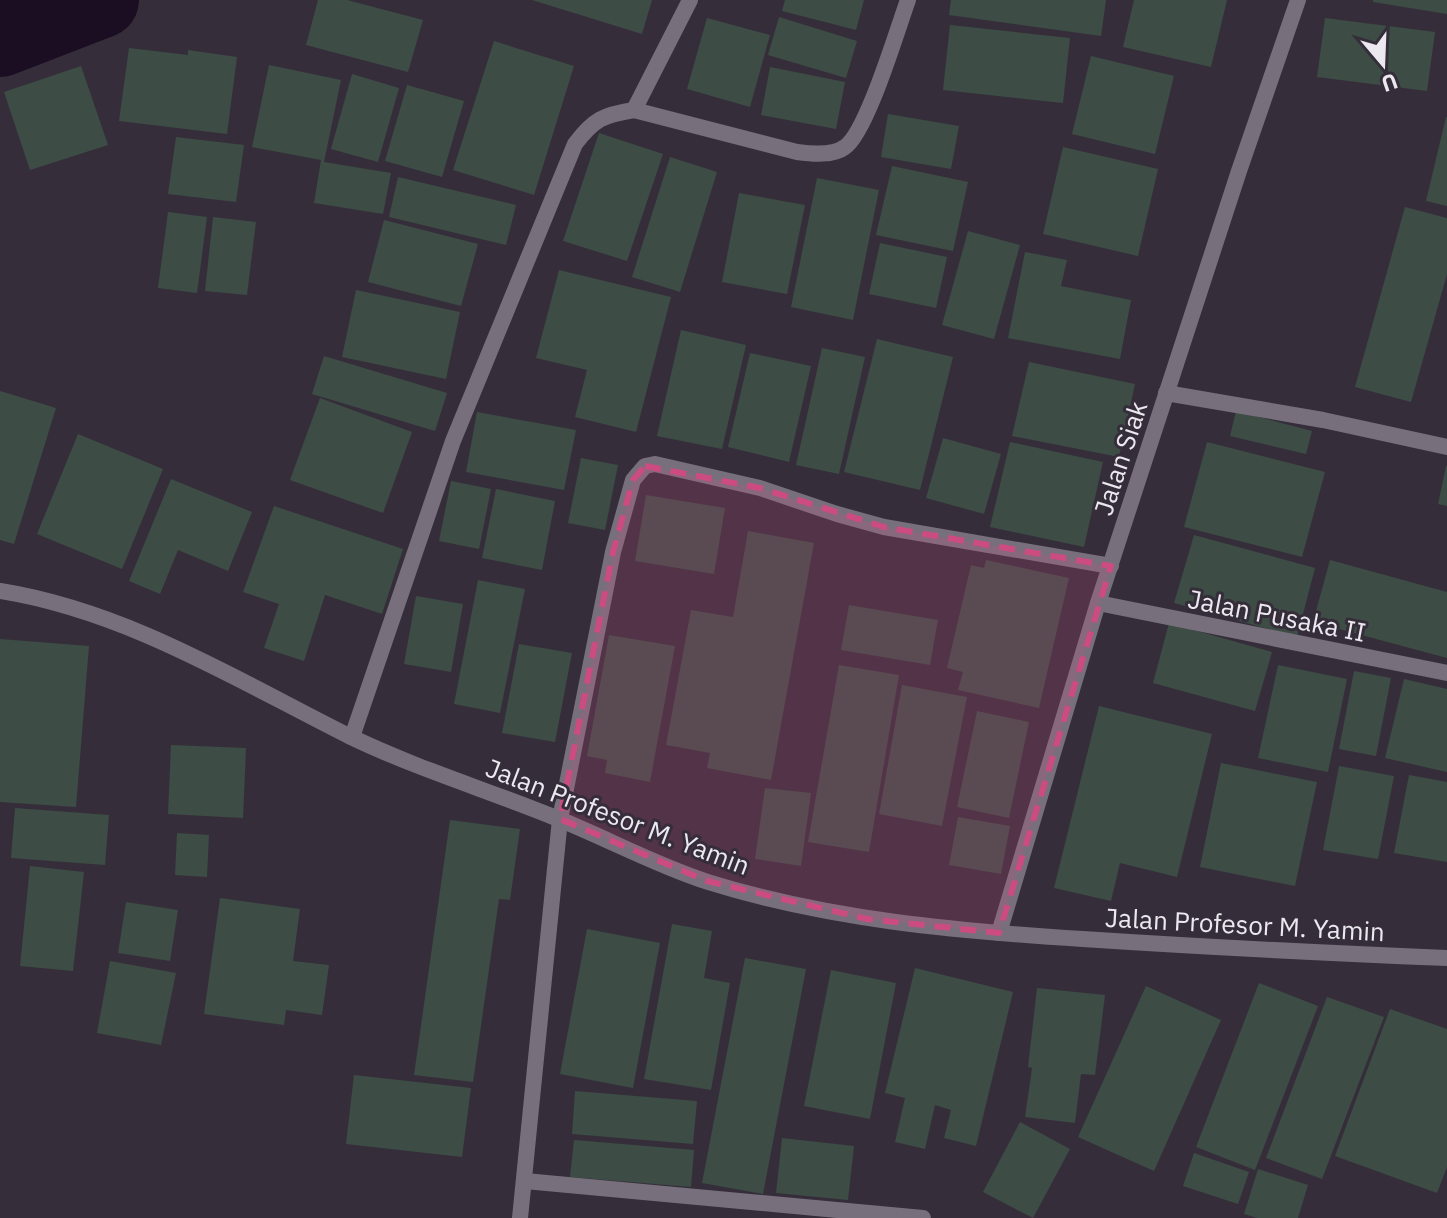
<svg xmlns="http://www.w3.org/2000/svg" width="1447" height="1218" font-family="'IBM Plex Sans',sans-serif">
<rect width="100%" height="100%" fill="#352e3a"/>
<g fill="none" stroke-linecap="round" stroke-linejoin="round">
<polyline stroke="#1b0e23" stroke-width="76" points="0,39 101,0"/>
</g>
<g fill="#3d4c45">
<polygon points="318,0 347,0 423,20 408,72 306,45"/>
<polygon points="532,0 652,0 642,34"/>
<polygon points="785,0 864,0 856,30 782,11"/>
<polygon points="951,0 1106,0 1101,36 949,15"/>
<polygon points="1134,0 1227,0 1211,67 1123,47"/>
<polygon points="1373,0 1447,0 1447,14 1373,2"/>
<polygon points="779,17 857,41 846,78 768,55"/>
<polygon points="707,18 770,35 750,107 687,89"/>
<polygon points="1325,18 1435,32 1427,91 1317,77"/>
<polygon points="950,25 1070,38 1063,103 943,90"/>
<polygon points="494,41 574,66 534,195 453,170"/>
<polygon points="129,48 188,55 188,50 237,57 227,134 119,121"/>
<polygon points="1091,56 1174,76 1155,154 1072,134"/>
<polygon points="269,65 341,80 324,162 391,173 383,214 314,203 321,160 252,147"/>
<polygon points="81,66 108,145 30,170 4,92"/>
<polygon points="770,67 845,82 836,129 761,115"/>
<polygon points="352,74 399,88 378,162 331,149"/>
<polygon points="407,85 464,101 442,177 385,161"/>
<polygon points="888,114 959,126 951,169 881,157"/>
<polygon points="1446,117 1447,117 1447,206 1426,201"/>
<polygon points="599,133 663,154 627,261 563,241"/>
<polygon points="176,137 244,145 236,202 168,194"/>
<polygon points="1063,147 1158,169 1138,256 1043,234"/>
<polygon points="670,157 717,172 680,292 632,277"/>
<polygon points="892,166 968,182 953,251 876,235"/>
<polygon points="398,177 516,205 506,245 389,217"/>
<polygon points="817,178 879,190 853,320 791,307"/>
<polygon points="739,193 805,205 787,294 722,282"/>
<polygon points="1405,207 1447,218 1447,274 1411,402 1355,387"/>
<polygon points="168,212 207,217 197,293 158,288"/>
<polygon points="213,217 256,222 247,295 205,291"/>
<polygon points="384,220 478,244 461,306 368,282"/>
<polygon points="968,231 1020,245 994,339 942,325"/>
<polygon points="880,243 947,257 936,308 869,294"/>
<polygon points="1025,252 1067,260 1061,286 1131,300 1120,359 1008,338"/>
<polygon points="559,270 671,297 636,432 575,417 587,370 536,358"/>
<polygon points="356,290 460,312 446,379 342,357"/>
<polygon points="681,330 746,345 722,449 657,436"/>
<polygon points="877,339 953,357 920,490 844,472"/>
<polygon points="822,348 865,357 839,474 796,465"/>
<polygon points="750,353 811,366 789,462 728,447"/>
<polygon points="324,356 447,393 435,431 312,394"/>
<polygon points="1029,362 1135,384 1119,457 1012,436"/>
<polygon points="0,391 56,408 14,544 0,540"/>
<polygon points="320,398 412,432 383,513 290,480"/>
<polygon points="1236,411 1312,431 1306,454 1230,436"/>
<polygon points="477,412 576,430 564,490 466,472"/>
<polygon points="78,434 163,469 122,569 37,534"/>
<polygon points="943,438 1001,454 984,514 926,498"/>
<polygon points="1010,442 1103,462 1084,547 990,527"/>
<polygon points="1207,442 1325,472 1302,557 1184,527"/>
<polygon points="581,458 618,465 605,530 568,523"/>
<polygon points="1446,466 1447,466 1447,506 1438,504"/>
<polygon points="171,479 252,512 228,571 178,550 160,594 129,581"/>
<polygon points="451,481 491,489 479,549 439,541"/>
<polygon points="496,489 555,501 542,570 482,558"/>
<polygon points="646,495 725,508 714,574 635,561"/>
<polygon points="274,506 403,549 382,614 325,595 304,661 264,648 279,604 243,592"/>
<polygon points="748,531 814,543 771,780 707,768 710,753 666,745 691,610 733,617"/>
<polygon points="1194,535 1315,568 1297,637 1174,603"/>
<polygon points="986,560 1069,578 1039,708 958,690 963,672 947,668 971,565 984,568"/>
<polygon points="1330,560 1447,592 1447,658 1313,622"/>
<polygon points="478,580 525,589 500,713 454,704"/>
<polygon points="416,596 463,604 451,672 404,664"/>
<polygon points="849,605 938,620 930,665 841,650"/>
<polygon points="1169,623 1272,652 1255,711 1153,683"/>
<polygon points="609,635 675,646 650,782 605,773 607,760 587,756"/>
<polygon points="0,639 89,646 76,807 0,802"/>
<polygon points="519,644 572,653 555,742 502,733"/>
<polygon points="839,665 899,675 869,852 808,842"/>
<polygon points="1278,665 1347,679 1328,772 1258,758"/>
<polygon points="1354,671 1391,678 1376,756 1339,749"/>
<polygon points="1404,679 1447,689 1447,772 1385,758"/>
<polygon points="902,685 967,697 942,826 879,814"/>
<polygon points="1099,706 1212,734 1177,877 1120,863 1111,901 1054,888"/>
<polygon points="977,711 1029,722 1009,818 957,807"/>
<polygon points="171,745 246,748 243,818 168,814"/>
<polygon points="1221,763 1317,782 1295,886 1200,867"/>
<polygon points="1339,766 1394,776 1378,859 1323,850"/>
<polygon points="1409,775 1447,782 1447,862 1394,853"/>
<polygon points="765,788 811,793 801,866 755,859"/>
<polygon points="15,808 109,815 105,865 11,858"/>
<polygon points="958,817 1010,826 1001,874 949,865"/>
<polygon points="450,820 520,829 510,900 499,899 473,1082 414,1075"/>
<polygon points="177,833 209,835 207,877 175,875"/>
<polygon points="30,866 84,872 73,971 20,966"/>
<polygon points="220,898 300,909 293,961 329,965 322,1015 286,1010 284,1025 204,1014"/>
<polygon points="126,902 178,910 170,961 118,953"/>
<polygon points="672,924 712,931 704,978 730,983 711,1090 644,1079"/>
<polygon points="587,929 660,943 633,1088 560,1074"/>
<polygon points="745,958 806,969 763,1194 702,1183"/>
<polygon points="110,961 176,973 161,1045 97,1033"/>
<polygon points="915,968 1013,992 976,1146 944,1138 951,1110 935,1105 925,1149 895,1142 905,1098 885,1093"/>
<polygon points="831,970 896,983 870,1119 804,1106"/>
<polygon points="1259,983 1318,1006 1255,1170 1196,1147"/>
<polygon points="1146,986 1221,1020 1154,1171 1078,1137"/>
<polygon points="1037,988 1105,995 1095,1075 1081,1074 1075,1123 1025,1117 1032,1068 1028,1067"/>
<polygon points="1327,997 1384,1017 1322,1179 1266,1158"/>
<polygon points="1390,1009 1447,1029 1447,1167 1437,1193 1335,1156"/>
<polygon points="354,1075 471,1088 462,1157 346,1144"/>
<polygon points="575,1091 697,1101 693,1144 572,1134"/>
<polygon points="1020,1122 1070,1149 1033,1218 983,1192"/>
<polygon points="782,1138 854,1146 848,1200 776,1193"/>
<polygon points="574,1140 694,1150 691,1187 570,1177"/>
<polygon points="1194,1153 1249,1172 1238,1204 1183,1186"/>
<polygon points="1258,1169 1308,1185 1298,1218 1257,1218 1244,1214"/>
</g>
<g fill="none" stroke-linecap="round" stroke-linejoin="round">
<g stroke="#77707c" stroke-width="16">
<polyline points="634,110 690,0"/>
<polyline points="1166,393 1323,420 1447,447"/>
<polyline points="1098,603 1447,673"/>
<path d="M352 737 453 441 575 144C594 119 603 115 634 110L797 152C812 154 833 156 845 147 867 132 897 30 908 0"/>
<polyline points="999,933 1098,603 1239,171 1298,0"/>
<polyline points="525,1181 923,1218"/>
<polyline points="520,1218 560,819 613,552 633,480 645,466 655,464 760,488 837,514 884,527 1111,566"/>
</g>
<path stroke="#77707c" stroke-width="16" d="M0 591C126 611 237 680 349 736 417 769 491 791 561 820 610 840 658 866 708 882 829 920 957 931 1083 939 1204 947 1325 953 1447 958"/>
</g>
<path fill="#cc4c80" fill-opacity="0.2" stroke="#cc4c80" stroke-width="6" stroke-dasharray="16 10" stroke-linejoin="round" d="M645 466 760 488 884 527 1111 566 999 933 867 919 707 881 560 819 613 552 633 480Z"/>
<g text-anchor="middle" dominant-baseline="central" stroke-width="6" stroke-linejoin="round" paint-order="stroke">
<g font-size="26" fill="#ece8ef" stroke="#352e3a">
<text transform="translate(1120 458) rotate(-72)">Jalan Siak</text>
<text transform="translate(1277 615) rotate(11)">Jalan Pusaka II</text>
<text transform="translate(618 816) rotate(21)">Jalan Profesor M. Yamin</text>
<text transform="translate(1245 924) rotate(3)">Jalan Profesor M. Yamin</text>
</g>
</g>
<g transform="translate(1383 64) rotate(161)" stroke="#352e3a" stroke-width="6" paint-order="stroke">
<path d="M0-6L14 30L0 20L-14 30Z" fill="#ece8ef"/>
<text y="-12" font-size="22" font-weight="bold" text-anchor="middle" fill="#ece8ef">U</text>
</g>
</svg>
